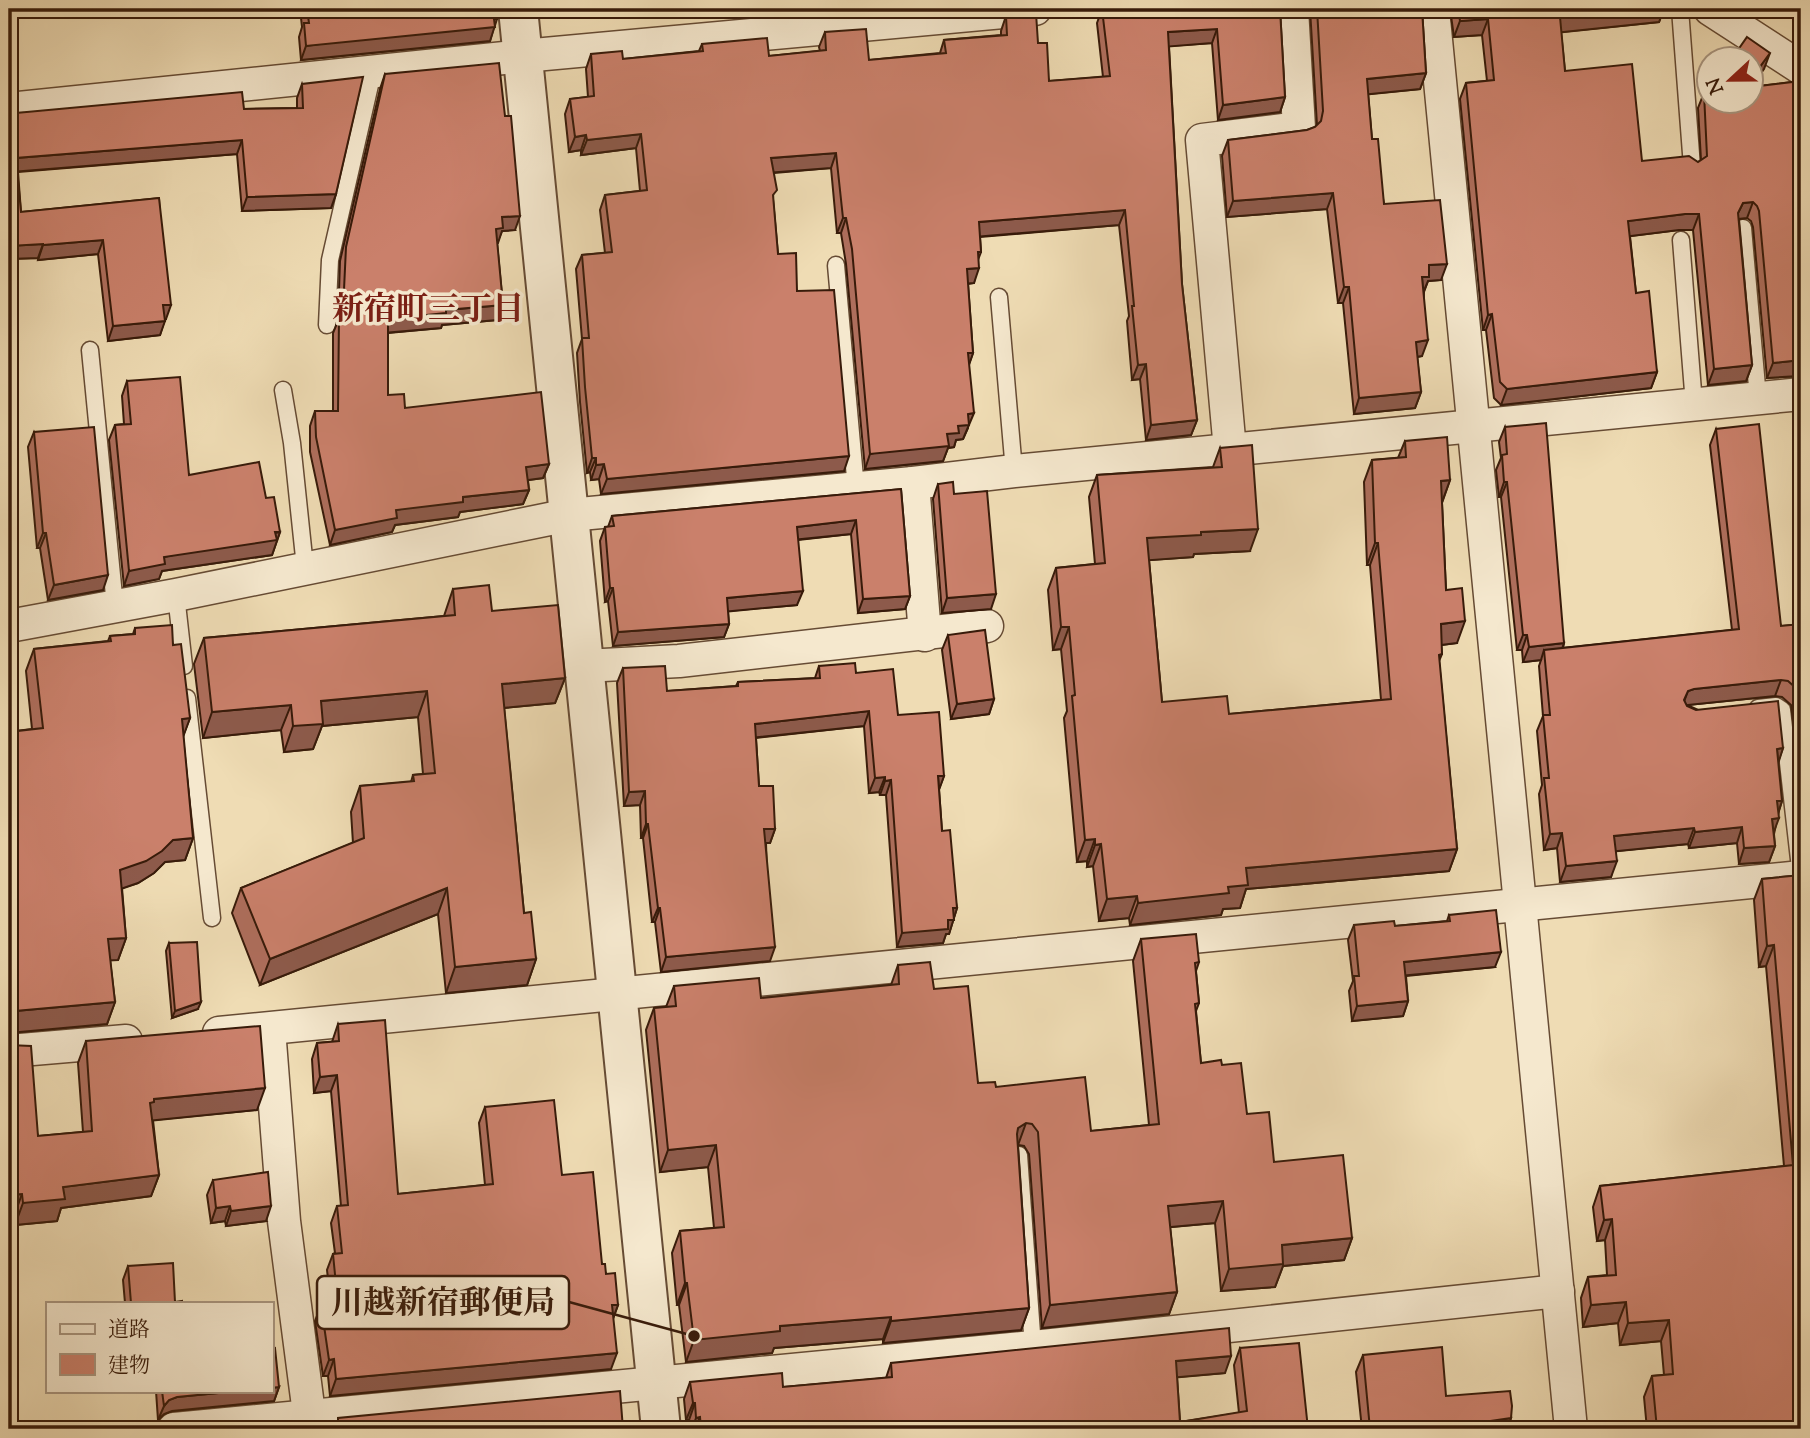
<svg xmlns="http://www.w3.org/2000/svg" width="1810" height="1438" font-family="'Sorts Mill Goudy','Noto Serif JP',serif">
<rect width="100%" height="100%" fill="#efdcb4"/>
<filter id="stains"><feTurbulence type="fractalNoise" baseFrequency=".00286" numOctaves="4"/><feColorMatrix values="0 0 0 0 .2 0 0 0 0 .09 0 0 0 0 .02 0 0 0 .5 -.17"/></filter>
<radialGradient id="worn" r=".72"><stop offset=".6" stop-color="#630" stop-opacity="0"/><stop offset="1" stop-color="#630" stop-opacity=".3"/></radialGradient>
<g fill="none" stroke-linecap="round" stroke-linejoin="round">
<g stroke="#664b34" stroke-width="19">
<g id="service">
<polyline points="1680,9 1692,167"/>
<polyline points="1743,228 1758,398"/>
<polyline points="1681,240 1694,404"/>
<polyline points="836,265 856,489"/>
<polyline points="999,297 1014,471"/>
<polyline points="327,325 330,260 373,72"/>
<polyline points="90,350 115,606"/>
<polyline points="283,390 292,443 305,567"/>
<polyline points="176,595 184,666"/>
<polyline points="187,698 212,918"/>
<polyline points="1758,708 1776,706 1782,710 1801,877"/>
<polyline points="1019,1155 1033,1347"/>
</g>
</g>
<g stroke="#664b34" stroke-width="35">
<g id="minor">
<polyline points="1433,9 1571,1429"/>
<polyline points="1710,9 1801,68"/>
<polyline points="9,109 523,56 1035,9"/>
<polyline points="1230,450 1202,140 1299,128 1292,9"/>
<polyline points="913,483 925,635"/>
<polyline points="9,626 176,595 569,515 913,483 1014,471 1801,394"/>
<polyline points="584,666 679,661 987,626"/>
<polyline points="269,1029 284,1221 311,1429"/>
<polyline points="219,1033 1801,877"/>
<polyline points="9,1051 126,1041"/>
<polyline points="174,1429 1033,1347 1558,1291"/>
</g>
</g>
<g stroke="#664b34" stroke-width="42">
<polyline id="tertiary" points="518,9 661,1429"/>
</g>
<use href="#service" stroke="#f5e8ce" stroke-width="16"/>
<use href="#minor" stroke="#f5e8ce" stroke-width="32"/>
<use href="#tertiary" stroke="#f5e8ce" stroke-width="38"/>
</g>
<g fill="#ae6e5c" stroke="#381b0a" stroke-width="2">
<polygon points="300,9 499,9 490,41 301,60 299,37 302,27"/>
<polygon points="1102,9 1280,9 1285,97 1280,112 1218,120 1212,43 1169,46 1182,284 1197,420 1191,435 1146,440 1140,379 1132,380 1127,321 1129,316 1119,225 980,237 981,252 978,260 974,283 968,284 973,353 969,364 968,428 963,439 956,440 954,447 948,448 943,461 865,469 846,264 841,233 837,233 831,168 774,173 773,199 778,254 797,291 844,471 601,494 599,479 591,480 590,472 587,473 580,402 577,353 582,339 576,269 582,255 605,253 600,210 605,195 640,191 636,148 581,155 581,150 569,152 565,114 570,99 588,97 586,69 591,54 623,59 699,51 702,44 769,56 820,51 819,47 825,32 869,60 940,53 944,40 1001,35 1001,31 1006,16 1038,43 1049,81 1103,77 1097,23"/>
<polygon points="1310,9 1422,9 1426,73 1420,89 1368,94 1372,139 1384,204 1441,280 1428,281 1424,292 1422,356 1417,357 1421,392 1415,408 1354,414 1343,303 1338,303 1327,209 1227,217 1222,156 1228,140 1307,130 1315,127 1317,125"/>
<polygon points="1450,9 1664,9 1659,22 1561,32 1565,71 1642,161 1698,162 1701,160 1698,108 1704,93 1801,81 1801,376 1767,378 1753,227 1751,221 1747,218 1739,219 1752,365 1746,381 1708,385 1693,230 1679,230 1630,236 1636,293 1657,372 1651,388 1501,405 1494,398 1486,330 1483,330 1460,99 1466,83 1487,81 1482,35 1454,37"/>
<polygon points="385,74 515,230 502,231 497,243 503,305 497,320 442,325 441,328 388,333 388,395 405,408 549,464 543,478 528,480 529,490 523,504 460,512 458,517 395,525 392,532 330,545 310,452 310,426 315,411 333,411 333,333 338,321 340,261 380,89"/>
<polygon points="302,84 336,194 331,208 242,211 237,154 18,172 21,212 159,198 166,319 165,319 160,335 108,341 98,254 38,260 38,258 9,259 9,111 16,113 297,108 297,98"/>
<polygon points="127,381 189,475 266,498 280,532 272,555 162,571 159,579 124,586 109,440 115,425 124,424 122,396"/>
<polygon points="1505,427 1564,643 1563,648 1732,630 1710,445 1716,429 1781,626 1801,624 1801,762 1798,762 1791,705 1782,697 1775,696 1687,705 1783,748 1778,762 1782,801 1779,811 1774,834 1775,846 1769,862 1739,864 1737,843 1689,848 1688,844 1616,851 1611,877 1560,882 1557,848 1544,850 1539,794 1542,785 1537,731 1543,716 1539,666 1541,660 1523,662 1522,650 1517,650 1501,497 1499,497 1496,470 1501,458 1499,442"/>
<polygon points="34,432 103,590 48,600 40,548 37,548 28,447"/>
<polygon points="1405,441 1450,480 1442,503 1446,590 1457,643 1441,645 1442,654 1439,661 1457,849 1449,871 1246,889 1240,908 1223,909 1221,915 1130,925 1129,918 1099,921 1093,866 1087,867 1087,861 1077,862 1064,718 1067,711 1061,649 1053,650 1048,590 1056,568 1095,564 1089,497 1097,475 1213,467 1220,448 1250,551 1194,554 1193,557 1149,560 1162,702 1229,714 1381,700 1370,565 1367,565 1364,482 1372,460 1398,458"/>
<polygon points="938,484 954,494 991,609 942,613 933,499"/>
<polygon points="901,489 910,596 905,609 858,613 851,534 798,540 797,605 728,611 729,624 724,637 613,646 608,601 605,602 600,541 605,527 608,527 612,516"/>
<polygon points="453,589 492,611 565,678 555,703 504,708 524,913 536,959 527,985 446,993 438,914 260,985 232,913 241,888 353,843 351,812 360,786 411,782 413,775 423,774 418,717 322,726 313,749 284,752 281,730 203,738 194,664 204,638 444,616"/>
<polygon points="135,628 173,645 190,718 183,736 193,838 185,860 165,862 154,873 138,883 122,888 126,938 118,960 110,960 115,1002 107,1024 9,1033 9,732 32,729 26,671 34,649 108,641 110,636 133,634"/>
<polygon points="948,635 994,699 989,714 951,719 942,650"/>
<polygon points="819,666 856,673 898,715 944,776 939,789 942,831 957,908 949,934 946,934 943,943 897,947 886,795 880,795 879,792 869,793 864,726 756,738 759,786 775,829 770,843 766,843 770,961 661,972 655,922 652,922 643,838 641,838 640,805 624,806 617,683 623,668 667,691 736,686 738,682 815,678"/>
<polygon points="1801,875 1801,1429 1647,1429 1644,1397 1652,1376 1664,1375 1661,1341 1620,1345 1618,1323 1583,1327 1581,1298 1588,1277 1607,1275 1605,1240 1597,1241 1593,1207 1600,1186 1784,1166 1766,966 1759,967 1754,900 1762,879"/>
<polygon points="1449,915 1495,967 1406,976 1408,1001 1403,1016 1352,1021 1349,991 1353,981 1348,940 1354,925 1395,926 1447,921"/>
<polygon points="1141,939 1199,962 1196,971 1199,1003 1196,1011 1201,1063 1222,1065 1247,1114 1274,1162 1352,1238 1344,1260 1283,1266 1275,1287 1221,1291 1215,1223 1170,1227 1177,1292 1169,1314 1042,1328 1029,1154 1024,1146 1018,1145 1029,1308 1021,1330 883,1343 883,1339 774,1348 772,1353 686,1362 679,1305 677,1305 672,1253 680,1231 714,1228 708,1167 660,1172 646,1030 654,1008 666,1007 674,986 761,998 891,985 898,965 934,989 978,1083 996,1087 1091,1131 1149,1125 1133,961"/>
<polygon points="169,943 198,1009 172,1018 166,951"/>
<polygon points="338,1024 398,1194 485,1185 479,1123 485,1107 562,1175 602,1264 618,1305 613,1319 611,1369 330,1396 328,1376 323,1376 315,1321 321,1305 331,1305 327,1270 333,1254 335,1253 331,1223 337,1206 341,1206 331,1091 314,1093 312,1059 317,1043 332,1042"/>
<polygon points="86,1041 257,1110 153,1120 159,1175 151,1196 61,1208 57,1221 15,1225 14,1216 9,1216 9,1045 38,1136 83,1132 78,1063"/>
<polygon points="213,1180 266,1221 226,1226 225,1221 211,1223 207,1195"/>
<polygon points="128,1266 175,1302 182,1303 125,1303 123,1280"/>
<polygon points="1240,1348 1308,1429 689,1429 689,1420 686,1420 684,1399 690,1382 783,1387 886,1378 891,1363 1225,1373 1177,1377 1180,1422 1239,1413 1234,1365"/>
<polygon points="1363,1355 1446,1396 1511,1418 1507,1429 1362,1429 1356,1372"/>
<polygon points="279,1387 274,1401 172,1411 164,1414 158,1420 156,1391 271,1391"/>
</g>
<g fill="#8d5a4b" stroke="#381b0a" stroke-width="2">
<polygon points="604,9 633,9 603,11"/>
<polygon points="810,9 837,9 809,11"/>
<polygon points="1639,9 1664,9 1659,22 1554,33 1560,17"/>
<polygon points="494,19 497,19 490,41 301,60 306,46"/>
<polygon points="1488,19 1482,35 1454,37 1460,21"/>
<polygon points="1217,29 1212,43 1163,47 1168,32"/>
<polygon points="1770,53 1764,69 1751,87 1751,79"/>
<polygon points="1426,73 1420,89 1361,95 1367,79"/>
<polygon points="1285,97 1280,112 1218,120 1223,105"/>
<polygon points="641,134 636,148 581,155 587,140"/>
<polygon points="586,135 581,150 569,152 575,137"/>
<polygon points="242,140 237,154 11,172 16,158"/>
<polygon points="836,153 831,168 766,173 771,158"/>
<polygon points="1333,193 1327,209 1227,217 1233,201"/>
<polygon points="336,194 331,208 242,211 247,197"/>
<polygon points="1753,202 1747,218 1738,219 1738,213 1743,203"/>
<polygon points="1125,210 1119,225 974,237 979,222"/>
<polygon points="1685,214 1699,214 1693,230 1679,230 1623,237 1628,221"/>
<polygon points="520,216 515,230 502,231 498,243 490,243 496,229 502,217"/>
<polygon points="843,218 846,218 841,233 837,233"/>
<polygon points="103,240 98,254 38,260 43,245"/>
<polygon points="43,244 38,258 9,259 9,246"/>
<polygon points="1447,264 1441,280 1428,281 1423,293 1422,277 1429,265"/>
<polygon points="979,268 974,283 962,284 967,269"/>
<polygon points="1344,287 1349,287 1343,303 1338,303"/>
<polygon points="163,305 171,305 166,319 158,319"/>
<polygon points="503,305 497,320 442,325 441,328 383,333 388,319 446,310"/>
<polygon points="1492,314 1486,330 1483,330 1488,315"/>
<polygon points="165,321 160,335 108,341 113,326"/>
<polygon points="1428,340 1422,356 1410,358 1416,342"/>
<polygon points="968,353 973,353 968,368"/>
<polygon points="1801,360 1801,370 1799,376 1767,378 1773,363"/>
<polygon points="1146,364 1140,379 1132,380 1138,365"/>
<polygon points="1752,365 1746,381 1708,385 1714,369"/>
<polygon points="1657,372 1651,388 1501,405 1507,389"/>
<polygon points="1421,392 1415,408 1354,414 1359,398"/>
<polygon points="974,413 963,439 956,440 954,447 948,448 943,461 865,469 870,454 947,434 958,426 968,414"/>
<polygon points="1197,420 1191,435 1146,440 1151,425"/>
<polygon points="849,456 844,471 601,494 607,479"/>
<polygon points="592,458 596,458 590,472 587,473"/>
<polygon points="549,464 543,478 521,481 526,467"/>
<polygon points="604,464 599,479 591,480 596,465"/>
<polygon points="1450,480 1442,502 1433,503 1441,481"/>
<polygon points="1504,482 1507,482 1501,497 1499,497"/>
<polygon points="529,490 523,504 460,512 458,517 395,525 392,532 330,545 335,530 396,510 463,497"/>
<polygon points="856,520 851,534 792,540 797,527"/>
<polygon points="1258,529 1250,551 1194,554 1193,557 1139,561 1147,538 1201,532"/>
<polygon points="280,532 272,555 162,571 159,579 124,586 129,571 164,557"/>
<polygon points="43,533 46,533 40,548 37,548"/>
<polygon points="1375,543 1378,543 1370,565 1367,565"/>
<polygon points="108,575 103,590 48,600 54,585"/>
<polygon points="610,588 613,588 608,601 605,602"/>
<polygon points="803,591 797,605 722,612 727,598"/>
<polygon points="996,594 991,609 942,613 947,598"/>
<polygon points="910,596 905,609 858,613 863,599"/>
<polygon points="1465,621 1457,643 1433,646 1441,624"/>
<polygon points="729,624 724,637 613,646 618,632"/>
<polygon points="1061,627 1069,627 1061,649 1053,650"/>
<polygon points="1523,635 1527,635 1522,650 1517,650"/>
<polygon points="1564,643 1559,658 1544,650 1541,660 1523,662 1529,647"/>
<polygon points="565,678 555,703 493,709 502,684"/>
<polygon points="1781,680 1775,696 1688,705 1682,707 1679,715 1688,691 1694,689"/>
<polygon points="427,691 418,717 322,726 313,749 284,752 293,726 321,701"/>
<polygon points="994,699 989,714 951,719 957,704"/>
<polygon points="291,705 281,730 203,738 212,712"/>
<polygon points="869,711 864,726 750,738 755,724"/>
<polygon points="190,718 182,740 182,719"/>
<polygon points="1783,748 1778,764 1777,749"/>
<polygon points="938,776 944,776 939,790"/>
<polygon points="885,777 879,792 869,793 875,778"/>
<polygon points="891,780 886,795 880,795 885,781"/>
<polygon points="645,791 640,805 624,806 629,792"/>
<polygon points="1777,801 1782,801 1777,816"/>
<polygon points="1779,818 1773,834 1772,819"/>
<polygon points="646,824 648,824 643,838 641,838"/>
<polygon points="1742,827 1737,843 1689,848 1695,832"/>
<polygon points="1694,828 1688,844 1608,852 1614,836"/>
<polygon points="764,829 775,829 770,843 759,843"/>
<polygon points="1562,833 1557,848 1544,850 1550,834"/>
<polygon points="193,838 185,860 165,862 154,873 138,883 112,892 120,870 173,840"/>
<polygon points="1095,839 1087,861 1077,862 1085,840"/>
<polygon points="1101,844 1093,866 1087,867 1095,845"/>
<polygon points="1775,846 1769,862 1739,864 1744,848"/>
<polygon points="1457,849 1449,871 1246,889 1240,908 1223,909 1221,915 1130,925 1138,903 1228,887 1246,868"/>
<polygon points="1617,861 1611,877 1560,882 1566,866"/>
<polygon points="447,888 438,914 260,985 270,959"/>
<polygon points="1137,896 1129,918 1099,921 1107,899"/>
<polygon points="658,908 660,908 655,922 652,922"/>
<polygon points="953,908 957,908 949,934 946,934 943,943 897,947 902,933"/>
<polygon points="126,938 118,960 100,961 108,939"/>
<polygon points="1774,945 1766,966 1759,967 1767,946"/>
<polygon points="775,947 770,961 661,972 666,957"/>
<polygon points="1501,952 1495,967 1399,976 1404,962"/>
<polygon points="536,959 527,985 446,993 455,967"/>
<polygon points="1408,1001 1403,1016 1352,1021 1357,1006"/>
<polygon points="115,1002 107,1024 9,1033 9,1013 15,1011"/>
<polygon points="201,1002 198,1009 172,1018 175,1011"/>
<polygon points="337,1075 331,1091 314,1093 320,1077"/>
<polygon points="265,1088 257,1110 147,1121 150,1103 154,1099"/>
<polygon points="1026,1123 1018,1145 1010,1150 1018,1128"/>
<polygon points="716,1145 708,1167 660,1172 668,1150"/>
<polygon points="159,1175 151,1196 61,1208 57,1221 15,1225 23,1203 63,1187"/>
<polygon points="22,1194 14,1216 9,1216 9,1195"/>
<polygon points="1223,1201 1215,1223 1160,1228 1168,1206"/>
<polygon points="230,1206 225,1221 211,1223 216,1208"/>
<polygon points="271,1206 266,1221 226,1226 231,1211"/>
<polygon points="1612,1219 1605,1240 1597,1241 1604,1220"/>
<polygon points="1352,1238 1344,1260 1283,1266 1275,1287 1221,1291 1229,1269 1282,1245"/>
<polygon points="685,1283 687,1283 679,1305 677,1305"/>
<polygon points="1177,1292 1169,1314 1042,1328 1050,1305"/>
<polygon points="1626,1302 1618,1323 1583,1327 1591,1305"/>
<polygon points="612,1305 618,1305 612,1321"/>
<polygon points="1029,1308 1021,1330 883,1343 891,1321"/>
<polygon points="891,1317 883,1339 774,1348 772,1353 686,1362 694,1340 780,1326"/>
<polygon points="1669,1320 1661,1341 1620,1345 1628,1323"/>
<polygon points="617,1353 611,1369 330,1396 336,1379"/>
<polygon points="1231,1356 1225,1373 1169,1378 1176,1361"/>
<polygon points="334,1359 328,1376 323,1376 329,1360"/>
<polygon points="279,1387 274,1401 172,1411 164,1414 158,1420 164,1406 169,1400 177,1397 239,1391 271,1391 271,1388"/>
<polygon points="693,1403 695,1403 689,1420 686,1420"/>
<polygon points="700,1417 695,1429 692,1429 696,1418"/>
<polygon points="1511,1418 1507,1429 1460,1429 1462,1425"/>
</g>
<g fill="#ca806b" stroke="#381b0a" stroke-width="2">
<polygon points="307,9 496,9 497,19 494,19 495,27 306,46 304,23 309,23"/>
<polygon points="1102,9 1280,9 1285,97 1223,105 1217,29 1168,32 1182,284 1197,420 1151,425 1146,364 1138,365 1132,306 1134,306 1125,210 979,222 981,252 978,252 979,268 967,269 973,353 968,353 974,413 968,414 969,425 958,426 959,433 947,434 949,446 870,454 852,249 846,218 843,218 836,153 771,158 777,190 773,195 778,254 796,253 797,291 834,290 849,456 607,479 604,464 596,465 596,458 592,458 585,387 582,338 589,338 582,255 612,252 605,195 647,190 641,134 587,140 586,135 575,137 570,99 594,96 591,54 622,51 623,59 703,51 702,44 767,38 769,56 826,50 825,32 866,29 869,60 946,53 944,40 1007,35 1006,16 1036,13 1038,43 1047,43 1049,81 1110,76"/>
<polygon points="1317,9 1422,9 1426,73 1367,79 1372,139 1378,139 1384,204 1440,200 1447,264 1429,265 1429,277 1422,277 1428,340 1416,342 1421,392 1359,398 1349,287 1344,287 1333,193 1233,201 1228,140 1307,130 1315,127 1321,121 1323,111"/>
<polygon points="1458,9 1639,9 1560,17 1565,71 1632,64 1642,161 1689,156 1698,162 1707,156 1704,93 1709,92 1709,102 1751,102 1751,87 1801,81 1801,360 1773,363 1759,211 1757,206 1753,202 1743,203 1738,213 1752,365 1714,369 1699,214 1685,214 1628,221 1636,293 1649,291 1657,372 1507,389 1500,382 1492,314 1488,315 1466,83 1494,80 1488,19 1460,21"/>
<polygon points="1747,37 1770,53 1751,79 1751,60 1731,60"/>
<polygon points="499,63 505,116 511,116 520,216 502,217 503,228 496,229 503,305 446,310 446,313 388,319 388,395 404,394 405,408 541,392 549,464 526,467 529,490 463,497 463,502 396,510 397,518 335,530 316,437 315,411 338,411 339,318 343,311 346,247 385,74"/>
<polygon points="363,77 336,194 247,197 242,140 16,158 21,212 159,198 171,305 163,305 165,321 113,326 103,240 43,245 43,244 9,246 9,111 16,113 242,92 244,109 303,108 302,84"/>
<polygon points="180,377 189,475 259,462 266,498 274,497 280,532 275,532 277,540 164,557 165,564 129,571 115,425 131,424 127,381"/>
<polygon points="1546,423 1564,643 1529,647 1527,635 1523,635 1507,482 1504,482 1502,455 1507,454 1505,427"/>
<polygon points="1759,424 1781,626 1801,624 1801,722 1797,689 1788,681 1781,680 1694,689 1688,691 1684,700 1687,706 1696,710 1778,701 1783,748 1777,749 1782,801 1777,801 1779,818 1772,819 1775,846 1744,848 1742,827 1695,832 1694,828 1614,836 1617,861 1566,866 1562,833 1550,834 1544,778 1549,778 1543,715 1550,715 1544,650 1739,629 1716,429"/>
<polygon points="94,427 108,575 54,585 46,533 43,533 34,432"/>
<polygon points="1447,437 1450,480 1441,481 1446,590 1462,588 1465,621 1441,624 1442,654 1439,655 1457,849 1246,868 1248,885 1228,887 1229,893 1138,903 1137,896 1107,899 1101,844 1095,845 1095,839 1085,840 1072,696 1075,695 1069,627 1061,627 1056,568 1105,563 1097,475 1222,467 1220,448 1252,445 1258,529 1201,532 1201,535 1147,538 1162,702 1227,696 1229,714 1391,699 1378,543 1375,543 1372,460 1406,457 1405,441"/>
<polygon points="953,482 954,494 987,491 996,594 947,598 938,484"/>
<polygon points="901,489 910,596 863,599 856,520 797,527 803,591 727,598 729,624 618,632 613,588 610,588 605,527 614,526 612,516"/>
<polygon points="489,585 492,611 558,605 565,678 502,684 524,913 531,912 536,959 455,967 447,888 270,959 241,888 364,838 360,786 414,781 413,775 435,773 427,691 321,701 323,724 293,726 291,705 212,712 204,638 455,615 453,589"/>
<polygon points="172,625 173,645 181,644 190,718 182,719 193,838 173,840 162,851 146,861 120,870 126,938 108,939 115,1002 15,1011 9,1013 9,732 43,728 34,649 111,641 110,636 135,634 135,628"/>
<polygon points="985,630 994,699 957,704 948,635"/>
<polygon points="855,663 856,673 893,669 898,715 939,712 944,776 938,776 942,831 950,830 957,908 953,908 954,920 948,920 948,929 902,933 891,780 885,781 885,777 875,778 869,711 755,724 759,786 773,786 775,829 764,829 775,947 666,957 660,908 658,908 648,824 646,824 645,791 629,792 623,668 665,666 667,691 738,686 738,682 820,678 819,666"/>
<polygon points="1801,875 1801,1429 1657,1429 1652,1376 1673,1374 1669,1320 1628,1323 1626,1302 1591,1305 1588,1277 1616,1275 1612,1219 1604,1220 1600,1186 1793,1165 1774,945 1767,946 1762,879"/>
<polygon points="1496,910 1501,952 1404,962 1408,1001 1357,1006 1354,976 1359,976 1354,925 1394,921 1395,926 1450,921 1449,915"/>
<polygon points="1196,934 1199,962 1195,963 1199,1003 1195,1004 1201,1063 1221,1060 1222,1065 1241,1063 1247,1114 1269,1112 1274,1162 1343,1155 1352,1238 1282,1245 1283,1264 1229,1269 1223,1201 1168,1206 1177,1292 1050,1305 1038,1132 1032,1124 1026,1123 1018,1128 1017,1134 1029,1308 891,1321 891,1317 780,1326 780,1331 694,1340 687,1283 685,1283 680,1231 724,1227 716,1145 668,1150 654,1008 676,1006 674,986 759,978 761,998 899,984 898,965 930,962 934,989 968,986 978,1083 995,1082 996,1087 1085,1077 1091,1131 1159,1124 1141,939"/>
<polygon points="197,942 201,1002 175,1011 169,943"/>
<polygon points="385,1020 398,1194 493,1184 485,1107 554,1100 562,1175 593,1172 602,1264 605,1264 606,1274 615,1273 618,1305 612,1305 617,1353 336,1379 334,1359 329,1360 321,1305 338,1305 333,1254 342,1253 337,1206 348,1205 337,1075 320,1077 317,1043 339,1041 338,1024"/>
<polygon points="260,1026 265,1088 154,1099 154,1102 150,1103 159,1175 63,1187 65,1199 23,1203 22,1194 9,1195 9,1045 31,1046 38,1136 92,1131 86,1041"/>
<polygon points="268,1172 271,1206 231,1211 230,1206 216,1208 213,1180"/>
<polygon points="173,1263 175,1302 182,1301 182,1303 131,1303 128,1266"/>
<polygon points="1229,1328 1231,1356 1176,1361 1180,1422 1247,1411 1240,1348 1299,1343 1308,1429 701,1429 700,1417 696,1418 695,1403 693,1403 690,1382 782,1373 783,1387 892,1377 891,1363"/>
<polygon points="1442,1347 1446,1396 1510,1391 1512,1406 1511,1418 1462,1425 1462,1429 1370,1429 1363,1355"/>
<polygon points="275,1348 279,1387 271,1388 271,1349"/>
<polygon points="162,1391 239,1391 177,1397 169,1400 164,1406"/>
<polygon points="620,1391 623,1429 332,1429 331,1424 338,1424 338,1418"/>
<polygon points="160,1422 163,1422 170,1429 149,1429 160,1427"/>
<polygon points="245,1427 245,1429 216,1429"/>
</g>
<g text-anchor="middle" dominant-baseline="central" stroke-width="7" stroke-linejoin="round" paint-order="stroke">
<g font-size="32" font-weight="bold" fill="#7a1f14" stroke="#f5e8ce">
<text x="428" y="311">新宿町三丁目</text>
</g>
</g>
<path fill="none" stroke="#381b0a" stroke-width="2.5" d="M694 1336L569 1302"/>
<circle fill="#381b0a" stroke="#f5e8ce" stroke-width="2.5" cx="694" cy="1336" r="7"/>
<rect fill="#f5e8ce" stroke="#381b0a" stroke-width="2.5" x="317" y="1276" width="252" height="53" rx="7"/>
<g font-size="32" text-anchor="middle" font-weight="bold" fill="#381b0a">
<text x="443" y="1313">川越新宿郵便局</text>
</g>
<rect width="1810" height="1438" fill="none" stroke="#efdcb4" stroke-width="35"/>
<rect x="10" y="10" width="1789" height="1417" fill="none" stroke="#381b0a" stroke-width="3.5"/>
<rect x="18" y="18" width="1775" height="1403" fill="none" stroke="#381b0a" stroke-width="2"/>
<rect x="46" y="1302" width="228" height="91" fill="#f5e8ce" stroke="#a99680" stroke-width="2"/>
<rect x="60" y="1324" width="35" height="10" fill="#f5e8ce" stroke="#a99680" stroke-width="2"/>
<text x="108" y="1336" font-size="21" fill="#381b0a">道路</text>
<rect x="60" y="1354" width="35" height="21" fill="#ca806b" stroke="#a99680" stroke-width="2"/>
<text x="108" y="1372" font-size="21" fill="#381b0a">建物</text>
<g transform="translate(1730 80) rotate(248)"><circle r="33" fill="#f5e8ce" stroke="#a99680" stroke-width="2"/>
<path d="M0-5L12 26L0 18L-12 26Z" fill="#8f2418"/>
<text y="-10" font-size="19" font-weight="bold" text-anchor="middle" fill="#381b0a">N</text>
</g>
<rect width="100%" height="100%" filter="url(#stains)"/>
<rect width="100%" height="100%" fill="url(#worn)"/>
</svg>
